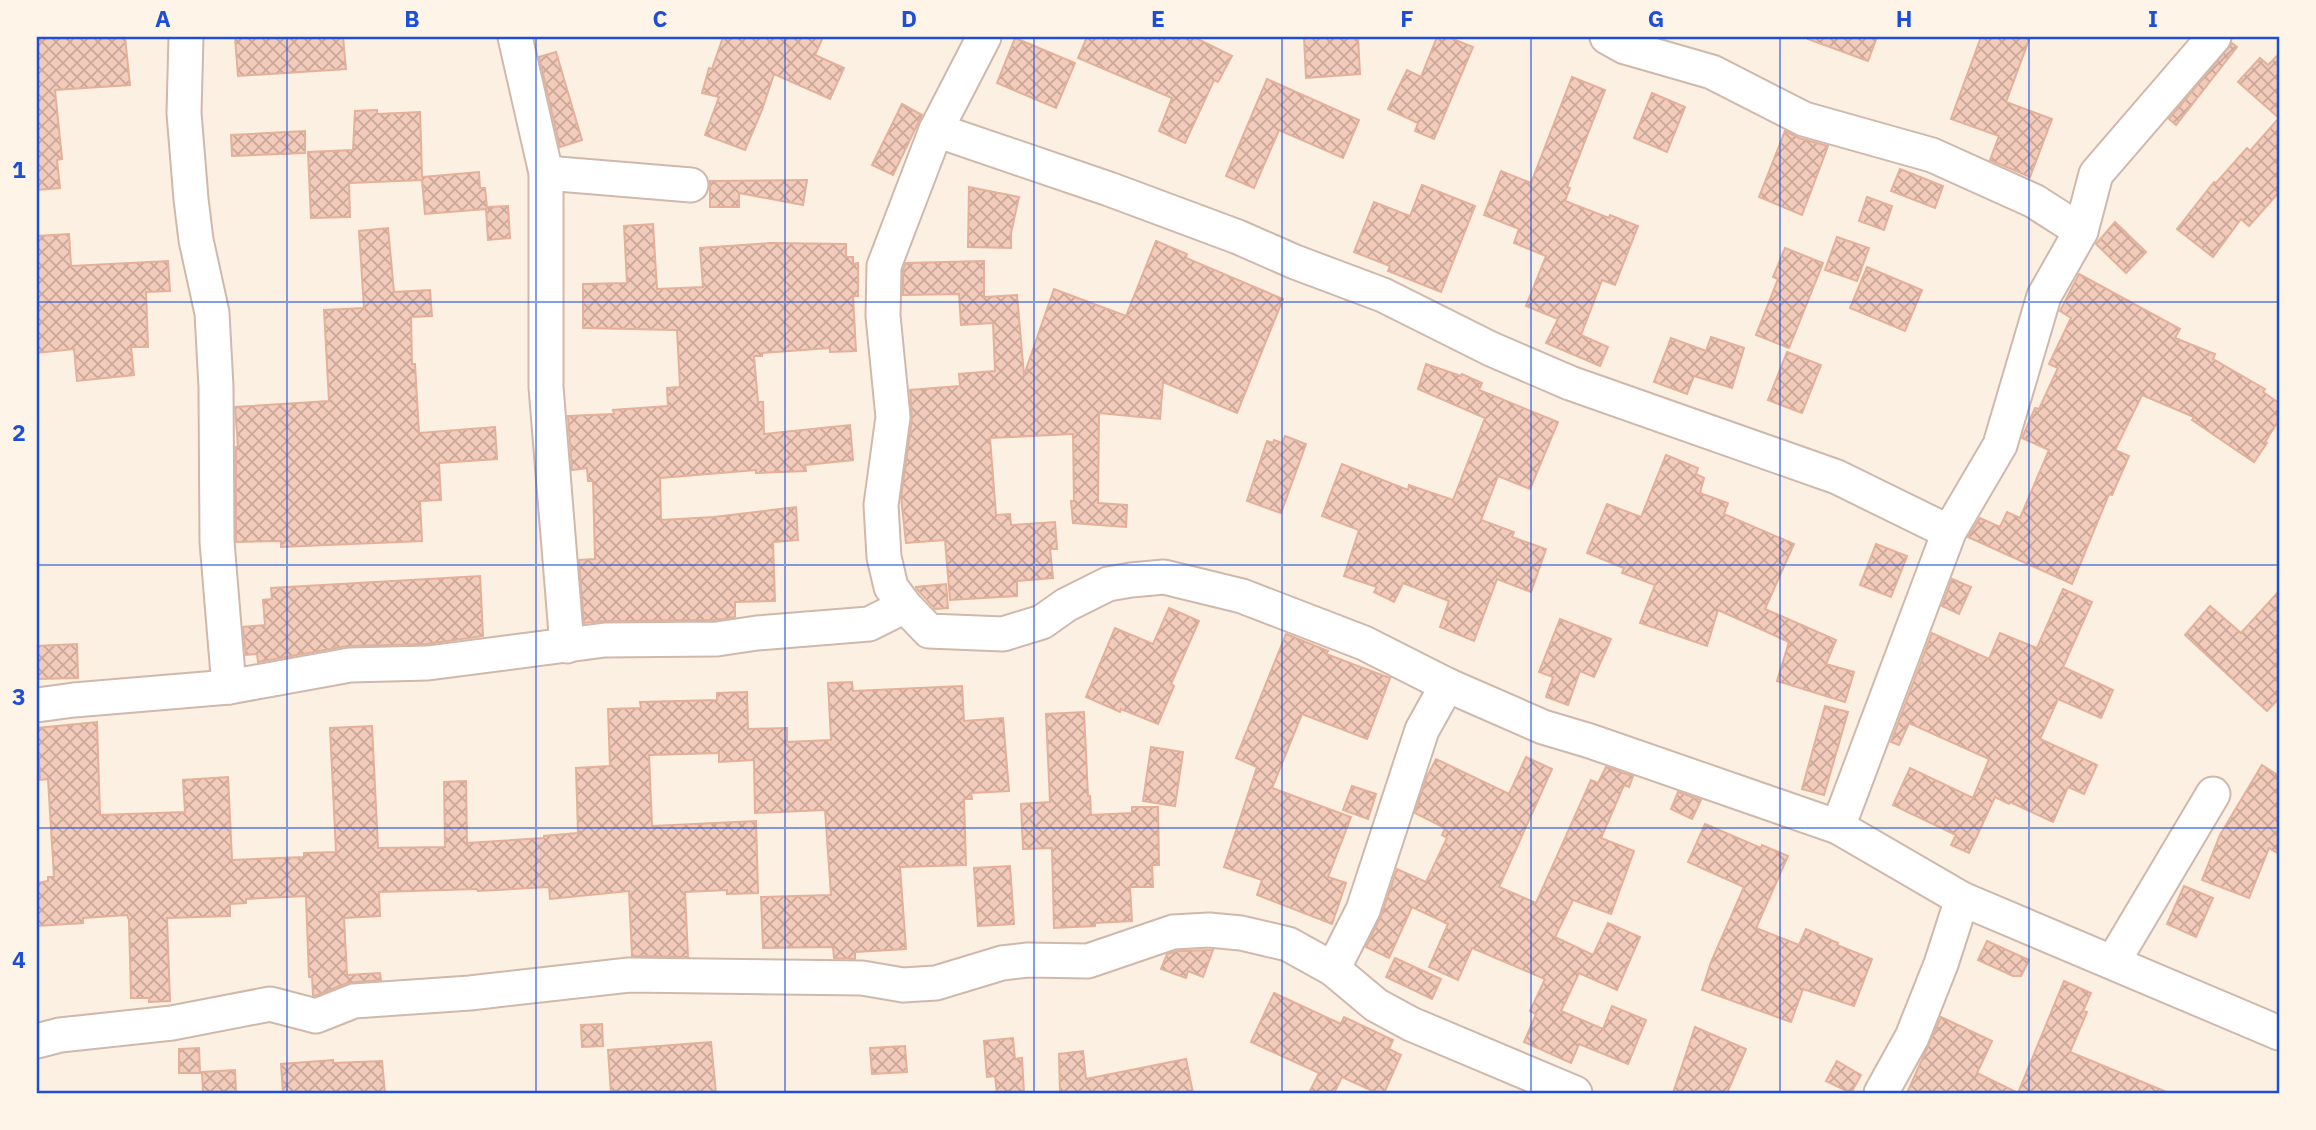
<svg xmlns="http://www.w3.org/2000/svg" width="2316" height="1130" font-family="'IBM Plex Sans',sans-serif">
<defs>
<pattern id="building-cross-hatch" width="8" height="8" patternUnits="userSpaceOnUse" patternTransform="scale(1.75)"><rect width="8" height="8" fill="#f2cbba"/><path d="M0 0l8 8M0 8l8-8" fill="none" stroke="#c9a799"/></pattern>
</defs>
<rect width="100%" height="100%" fill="#fcf0e2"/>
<g fill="url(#building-cross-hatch)" stroke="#e4b09a" stroke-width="2">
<polygon points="37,37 125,37 130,85 55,90 62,159 57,160 60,188 37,190"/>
<polygon points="235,37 343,37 346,69 238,76"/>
<polygon points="723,37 823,37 815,55 844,68 830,99 774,74 762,110 745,150 705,135 719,97 702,93 709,68 712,69"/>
<polygon points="1087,37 1194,37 1232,56 1218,82 1214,80 1185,143 1159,131 1172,98 1078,58"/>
<polygon points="1304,37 1358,37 1360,74 1306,78"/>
<polygon points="1437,37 1448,37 1473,47 1434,139 1415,131 1418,123 1388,109 1407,70 1421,77"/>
<polygon points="1808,37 1877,37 1868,61 1808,39"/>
<polygon points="1981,37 2030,37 2006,102 2052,119 2030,177 1990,160 1999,136 1951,119"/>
<polygon points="1015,38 1075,63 1056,108 997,83"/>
<polygon points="2232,43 2237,47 2176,125 2169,119"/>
<polygon points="556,52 582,140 560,147 539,57"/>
<polygon points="2279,54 2279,192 2249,226 2241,219 2213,257 2177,229 2214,182 2216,183 2247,148 2250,151 2279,118 2238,82 2260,58 2268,65"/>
<polygon points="1572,77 1605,90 1567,187 1570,188 1565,201 1609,218 1610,215 1638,226 1615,285 1602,280 1581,335 1608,347 1600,366 1546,343 1558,319 1526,306 1546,256 1514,243 1519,229 1484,215 1501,171 1531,183"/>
<polygon points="1267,79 1359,120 1343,158 1279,130 1254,188 1226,176"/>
<polygon points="1652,93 1685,107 1667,152 1634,138"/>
<polygon points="902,104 922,115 893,175 872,165"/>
<polygon points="377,110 377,114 420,112 422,177 479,172 480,188 485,188 487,207 508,206 510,238 488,240 486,209 425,214 422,180 349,183 350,217 311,218 308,152 353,150 355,111"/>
<polygon points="305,131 305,153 232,156 231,135"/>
<polygon points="1785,131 1799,138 1828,146 1802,215 1759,197"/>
<polygon points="1900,169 1943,186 1935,208 1891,191"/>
<polygon points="807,180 803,205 739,193 739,207 710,207 710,181"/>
<polygon points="1422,185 1475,206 1441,292 1388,271 1390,266 1354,252 1374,202 1410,216"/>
<polygon points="969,187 1019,197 1011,233 1011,248 968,247"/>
<polygon points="1867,197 1892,206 1884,230 1859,221"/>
<polygon points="2115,222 2146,252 2126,273 2096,244"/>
<polygon points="653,224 657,289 703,287 700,248 771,243 846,244 846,257 853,257 853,264 858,263 858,296 853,296 856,351 830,352 830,348 762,353 762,356 754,356 758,402 763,402 764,434 850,425 853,460 805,465 806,471 756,473 756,470 660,478 661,520 714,517 796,507 798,540 773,542 775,601 735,602 735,617 715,620 605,621 584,623 579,560 595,559 593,481 588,481 587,468 572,470 568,416 614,414 613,410 668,406 667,388 680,387 677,330 583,328 583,284 627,283 624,226"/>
<polygon points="388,228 394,292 430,290 432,316 411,317 412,364 415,364 419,433 495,427 497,459 439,463 441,500 420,501 422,541 281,547 281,541 236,542 236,447 238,447 235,407 329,401 324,310 364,308 359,231"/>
<polygon points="69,234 71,266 168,261 170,291 146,292 148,347 131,347 134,375 77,381 74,349 37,353 37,236"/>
<polygon points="1837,237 1869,248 1857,281 1825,270"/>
<polygon points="1156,241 1187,254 1186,258 1283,299 1237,413 1163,382 1160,419 1099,413 1098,503 1127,505 1126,527 1073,523 1071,501 1074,501 1073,434 990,438 996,515 1010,514 1011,525 1055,522 1057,549 1050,549 1053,578 1017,581 1017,596 950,600 945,540 906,543 901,497 912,419 910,390 960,386 959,374 995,371 993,323 961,325 959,294 903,295 903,270 906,263 984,261 984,297 1017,295 1024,375 1054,289 1126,316"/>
<polygon points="1785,248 1823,263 1789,348 1756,335 1778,279 1773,277"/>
<polygon points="1867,267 1922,290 1905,331 1850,308"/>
<polygon points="2079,274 2180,329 2175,338 2215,354 2213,359 2265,389 2263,392 2279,403 2279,420 2265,442 2267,443 2254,462 2192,420 2194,417 2142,395 2115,450 2129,456 2112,495 2109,494 2072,584 1968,537 1980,518 2000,527 2007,512 2020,518 2049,450 2022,438 2035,408 2039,409 2058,368 2049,364 2071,318 2060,311"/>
<polygon points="1711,337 1744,348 1732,388 1694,376 1687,394 1654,382 1671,338 1706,351"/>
<polygon points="1787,352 1821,365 1802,413 1768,400"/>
<polygon points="1426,364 1461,376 1462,374 1482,383 1479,390 1558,422 1530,489 1498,476 1481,520 1514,532 1512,537 1546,549 1531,592 1497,579 1474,641 1440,627 1449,601 1403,583 1394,602 1374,592 1377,587 1344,576 1359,530 1322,516 1342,464 1408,490 1409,485 1453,500 1485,418 1418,389"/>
<polygon points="1285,436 1306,444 1281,513 1247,501 1267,441 1273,443 1274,440 1282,443"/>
<polygon points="1666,455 1698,468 1696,474 1704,478 1700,493 1728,503 1724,514 1794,544 1765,609 1836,640 1826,664 1854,672 1845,702 1777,681 1789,642 1718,610 1707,646 1640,623 1655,585 1622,573 1624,568 1587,553 1607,504 1641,517"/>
<polygon points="1876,544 1907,556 1891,597 1860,585"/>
<polygon points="480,576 483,636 427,644 347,646 258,662 257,654 246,655 243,627 265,625 263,600 272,599 271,588"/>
<polygon points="1952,579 1971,587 1959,614 1942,606"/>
<polygon points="946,584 948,608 935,609 916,588 916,587"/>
<polygon points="2063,589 2092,602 2063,667 2113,690 2101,718 2058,699 2040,739 2097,765 2084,794 2068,787 2053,822 2010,802 2009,804 1995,797 1969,853 1951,845 1956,835 1893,805 1910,768 1973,798 1989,759 1909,723 1899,745 1891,742 1932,633 1989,659 2000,633 2037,648"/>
<polygon points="2279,591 2279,698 2267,711 2185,635 2210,606 2241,633"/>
<polygon points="1169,608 1199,621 1171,684 1174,686 1158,724 1121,709 1120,712 1086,697 1115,628 1153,644"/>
<polygon points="1560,619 1611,639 1594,677 1580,671 1568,705 1546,697 1553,677 1539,672"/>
<polygon points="1286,634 1328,651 1326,654 1390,678 1367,739 1302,714 1272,788 1351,817 1328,877 1346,883 1332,924 1257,895 1262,880 1224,867 1257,767 1236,758"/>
<polygon points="77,644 78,678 37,679 37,646"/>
<polygon points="852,682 853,691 962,686 964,721 1003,718 1009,791 971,793 972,799 964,799 966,865 900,867 906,949 855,952 855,959 834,958 833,947 763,948 761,897 831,895 825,810 755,813 754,760 719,762 719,753 649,755 652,826 756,821 758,893 727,894 727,890 685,892 688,957 632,956 629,891 550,899 549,887 478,891 477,889 379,892 380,916 344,918 347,975 380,973 381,980 347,983 315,996 313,995 312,977 309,977 306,896 246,899 246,903 230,904 230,916 167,918 170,1001 149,1002 149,998 131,998 129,920 127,915 83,918 83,923 37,926 37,883 48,881 48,877 54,877 48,779 40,780 37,728 97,722 100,815 185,812 183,780 228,777 232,860 304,857 304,853 336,852 330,728 372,726 378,848 445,847 444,782 466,781 467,843 544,838 544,836 578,833 576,768 610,766 608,709 641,708 640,702 717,700 717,693 747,692 748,729 787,728 787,742 831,740 828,683"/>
<polygon points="1825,706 1848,712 1824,795 1802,789"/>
<polygon points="1084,712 1088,796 1090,796 1091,815 1132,813 1132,807 1158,807 1159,865 1152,865 1153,887 1130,887 1132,921 1095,923 1095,926 1054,928 1052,848 1023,849 1021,804 1050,802 1046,714"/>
<polygon points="1151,747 1183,752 1175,806 1143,801"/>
<polygon points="1526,757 1552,769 1499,887 1536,903 1591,780 1598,783 1606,767 1633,776 1629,787 1624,785 1601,838 1634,851 1611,914 1573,900 1555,937 1593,955 1608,923 1640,937 1617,990 1579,973 1561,1011 1603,1029 1612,1006 1646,1020 1628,1064 1579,1044 1571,1063 1524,1042 1536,1014 1530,1011 1545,979 1472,948 1458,980 1429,967 1448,924 1412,907 1389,958 1366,947 1381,916 1397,869 1426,882 1447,838 1442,835 1445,828 1415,813 1426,779 1436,759 1509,794"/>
<polygon points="2262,765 2279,776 2279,854 2269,848 2249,898 2202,880 2220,835"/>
<polygon points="1352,786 1376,794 1368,819 1343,810"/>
<polygon points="1678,792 1701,800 1692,819 1671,809"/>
<polygon points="1705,824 1761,848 1762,845 1788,856 1756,928 1799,945 1806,929 1838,943 1837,945 1872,959 1854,1006 1803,989 1791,1022 1702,990 1711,962 1744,887 1688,862"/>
<polygon points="1010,866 1014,924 978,926 974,868"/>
<polygon points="2184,886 2213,898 2196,937 2167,924"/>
<polygon points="1987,941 2029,960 2021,976 2013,976 1978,960"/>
<polygon points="1213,950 1203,977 1188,971 1186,978 1161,969 1167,954 1177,951"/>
<polygon points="1395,958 1441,979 1432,999 1386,977"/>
<polygon points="2064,981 2091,993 2083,1011 2087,1012 2070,1052 2169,1093 2018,1093"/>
<polygon points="1274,993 1341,1024 1344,1017 1393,1040 1389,1049 1401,1055 1384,1093 1377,1093 1342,1077 1334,1093 1309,1093 1319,1073 1251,1042"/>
<polygon points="1941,1017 1992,1041 1977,1073 2018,1093 1907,1093"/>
<polygon points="602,1024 603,1046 582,1047 581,1025"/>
<polygon points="1695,1027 1746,1049 1727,1093 1673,1093"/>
<polygon points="1013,1038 1015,1059 1022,1058 1024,1093 997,1093 995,1076 987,1077 984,1041"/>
<polygon points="711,1042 716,1093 611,1093 608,1050"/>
<polygon points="905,1046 907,1072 872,1074 870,1048"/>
<polygon points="199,1048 200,1073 179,1073 179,1049"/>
<polygon points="1083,1051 1086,1079 1186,1059 1193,1093 1060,1093 1059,1054"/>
<polygon points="333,1060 333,1063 382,1061 385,1093 283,1093 281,1064"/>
<polygon points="1837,1061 1861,1075 1851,1093 1826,1081"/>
<polygon points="235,1070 236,1093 203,1093 202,1072"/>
</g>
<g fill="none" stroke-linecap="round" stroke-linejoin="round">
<g stroke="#cfb8ac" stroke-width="37">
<g id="minor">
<polyline points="186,37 184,113 191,199 196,240 212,313 216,387 217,542 229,687"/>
<polyline points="515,37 546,173 546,387 567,646"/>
<polyline points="984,37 936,130 884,266 883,316 893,417 881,505 884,557 891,587 905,606 929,631 1003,634 1042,622 1066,605 1108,584 1131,580 1164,577 1242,596 1364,643 1447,685 1543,727 1590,741 1838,827 1962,899 2279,1033"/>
<polyline points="1607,37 1625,47 1712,72 1804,119 1932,155 2034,201 2081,231"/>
<polyline points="936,130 1109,189 1238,237 1295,262 1383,295 1491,349 1570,383 1837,477 1949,532 1838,827"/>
<polyline points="546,173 691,185"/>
<polyline points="1949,532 2000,445 2044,296 2081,231 2096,174 2214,37"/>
<polyline points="37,705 74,700 229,687 350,665 428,663 605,640 717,639 757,633 869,624 905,606"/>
<polyline points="2113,962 2213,794"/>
<polyline points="1333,969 1363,910 1422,730 1447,685"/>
<polyline points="37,1041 60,1035 172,1023 270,1004 316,1016 354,1001 470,993 629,975 862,978 903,985 936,983 1002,963 1028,960 1088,961 1173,932 1209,930 1241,933 1288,944 1333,969 1376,1005 1411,1024 1575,1093"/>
<polyline points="1881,1093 1912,1037 1941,964 1962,899"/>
</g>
</g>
<use href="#minor" stroke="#fff" stroke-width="33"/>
</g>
<path fill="none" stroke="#1d4ed8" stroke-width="2" stroke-opacity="0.55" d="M287 37V1093M536 37V1093M785 37V1093M1034 37V1093M1282 37V1093M1531 37V1093M1780 37V1093M2029 37V1093M37 302H2279M37 565H2279M37 828H2279"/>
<rect width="2316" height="1130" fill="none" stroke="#fff4e8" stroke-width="77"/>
<rect x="38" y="38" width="2240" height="1054" fill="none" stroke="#1d4ed8" stroke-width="2.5"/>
<g font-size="23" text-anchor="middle" font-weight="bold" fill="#1d4ed8">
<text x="163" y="27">A</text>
<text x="412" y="27">B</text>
<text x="660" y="27">C</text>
<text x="909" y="27">D</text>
<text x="1158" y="27">E</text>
<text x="1407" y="27">F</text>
<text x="1656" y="27">G</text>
<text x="1904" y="27">H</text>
<text x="2153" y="27">I</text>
<text x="19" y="178">1</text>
<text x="19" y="441">2</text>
<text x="19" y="705">3</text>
<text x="19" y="968">4</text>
</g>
</svg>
